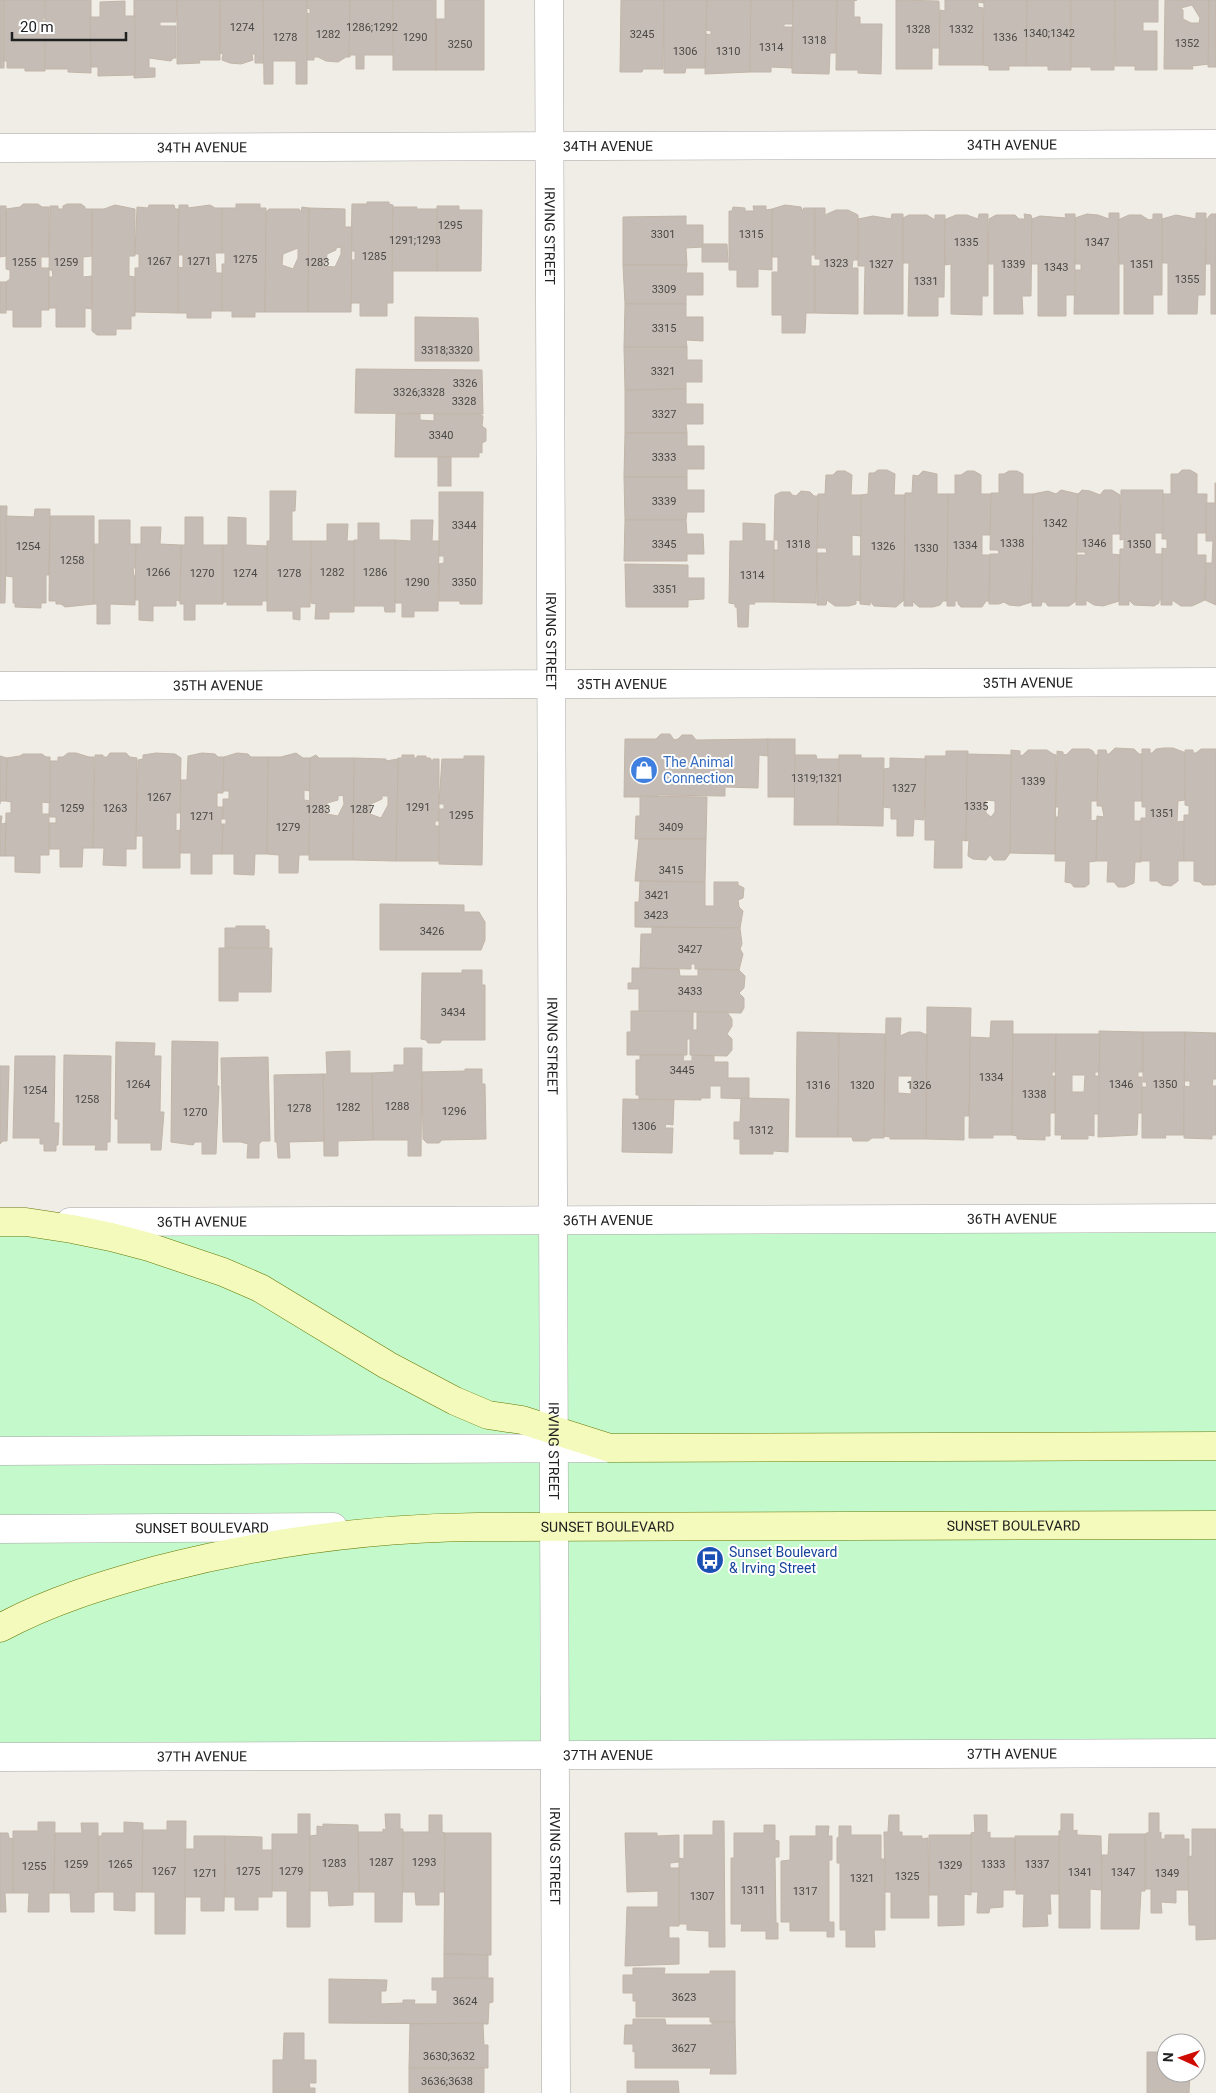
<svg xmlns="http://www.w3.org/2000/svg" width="1216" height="2093" font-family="Roboto,sans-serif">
<rect width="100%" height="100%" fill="#f0ede6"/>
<polygon fill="#c4facb" points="1216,1218 1216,1753 0,1757 0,1222"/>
<g fill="#c5bdb5" stroke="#c2b5a8" fill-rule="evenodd">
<rect x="0" y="0" width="4" height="68"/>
<polygon points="4,0 45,0 46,18 43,18 43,21 45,21 45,71 25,71 25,68 7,68 7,61 4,61"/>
<polygon points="45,0 91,0 91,73 68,72 68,69 45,69"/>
<polygon points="134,0 177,0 176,22 160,22 160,26 176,26 176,58 173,58 171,61 149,58 149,68 155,68 155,77 134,78"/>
<polygon points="177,0 220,0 220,60 199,60 200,63 177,64"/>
<polygon points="220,0 263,0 264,63 255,63 255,54 252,54 253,60 241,64 230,63 222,60 223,54 220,53"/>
<polygon points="263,0 307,0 307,84 296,84 296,61 273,61 273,84 264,84"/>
<polygon points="307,0 350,0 350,57 346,57 338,62 326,61 318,57 314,57 314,60 307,60 307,13 310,14 310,9 307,8"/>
<polygon points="350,0 393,0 394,55 364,55 364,69 356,69 356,55 349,55"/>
<rect x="393" y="0" width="43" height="70"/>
<polygon points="445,0 484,0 484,70 436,70 436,19 445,19"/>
<polygon points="621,0 664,0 663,69 643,69 642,72 620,72"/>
<polygon points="664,0 707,0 705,68 686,68 685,73 664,73"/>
<polygon points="707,0 751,0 750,72 705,74 706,34 711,35 711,31 706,30"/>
<polygon points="751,0 793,0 793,24 784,24 784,27 792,27 792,68 771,67 771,72 750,72"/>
<polygon points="793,0 837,0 836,53 830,53 829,74 792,73"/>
<polygon points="837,0 857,0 854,1 854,17 860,17 860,24 882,24 881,74 858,73 858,70 836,70"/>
<polygon points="896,0 939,1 940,48 932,48 932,69 896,69"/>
<polygon points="945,0 984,0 984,3 978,2 978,7 983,8 983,65 939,65 940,10 945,11"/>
<polygon points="984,0 1027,0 1026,66 1009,66 1009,70 989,70 989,66 983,65"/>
<polygon points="1027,0 1071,0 1071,70 1048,70 1048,66 1026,66"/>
<polygon points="1071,0 1115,0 1114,70 1091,70 1091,67 1071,67"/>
<polygon points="1115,0 1158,0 1158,22 1143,22 1143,31 1157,31 1157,70 1135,70 1135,66 1115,66"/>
<path d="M1165 0H1209V64L1192 66 1193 69H1164ZM1192 5 1200 18 1199 23H1191L1183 19V10L1181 8Z"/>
<polygon points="1209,0 1216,0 1216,67 1208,67"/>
<polygon points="125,1 125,16 135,16 135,75 98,76 98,67 91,67 90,17 100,17 100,2"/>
<polygon points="367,202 389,202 389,204 393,205 393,303 387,303 387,316 360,316 360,303 351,303 351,260 355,260 355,251 351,251 352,204 367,204"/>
<polygon points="23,204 38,204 42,207 49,207 49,257 41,257 41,268 49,268 49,310 41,310 41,327 13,327 13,310 6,310 6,282 10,279 10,270 6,269 6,209 20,207"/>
<polygon points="67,204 81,204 85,207 85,209 92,209 92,256 83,257 83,277 92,276 92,309 85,308 85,327 56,327 56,308 49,308 49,277 53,277 52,270 49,270 50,206 58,206 58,209 63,209 63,206"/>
<polygon points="236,204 260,204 260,208 266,208 265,312 255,312 255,317 232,317 232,311 222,311 222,264 225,264 225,253 222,253 222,208 236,208"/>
<polygon points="115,205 135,209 135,256 129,256 129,276 135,277 135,316 131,316 131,329 116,329 116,335 97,335 92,331 92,209 104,209"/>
<polygon points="149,205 174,205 175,209 179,209 178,313 135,312 135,268 139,268 139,254 135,254 137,207 148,208"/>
<polygon points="179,205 188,205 188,208 210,205 215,208 222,208 222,253 215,253 216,273 222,273 222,311 211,311 211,318 187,318 187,313 178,313 178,267 183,268 183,255 178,255"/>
<polygon points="785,205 801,207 802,210 804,208 815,208 815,255 811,255 811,266 815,266 815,313 806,313 805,333 782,333 782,315 772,315 772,272 778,272 778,257 772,257 772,209"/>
<polygon points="0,206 6,206 6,256 0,257"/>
<polygon points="437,206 459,206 459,210 482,210 481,271 437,271"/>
<polygon points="753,206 766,206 766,210 772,209 772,270 758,269 758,287 737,287 737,270 729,270 729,211 732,211 733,207 745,208 745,211 754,211"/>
<path d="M302 207 309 208 308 312H265L266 212 269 209H299L301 212ZM298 248V258L293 269 282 265 283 254Z"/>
<polygon points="393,207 417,207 416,209 437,209 437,271 392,271"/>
<path d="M309 208 345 209V227H352L351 312H308ZM341 247V254L335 267 323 266 326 263 327 254 336 250V248Z"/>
<polygon points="815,208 825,208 825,215 836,210 848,210 858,215 858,260 853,260 852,268 858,268 858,314 815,313 815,266 820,266 820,259 815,259"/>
<polygon points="1109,213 1119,213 1119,314 1074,314 1075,270 1081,270 1081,264 1075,264 1075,218 1087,214 1098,215 1109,219"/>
<polygon points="1196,213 1206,213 1205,295 1198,295 1197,314 1168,314 1168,263 1162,263 1162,219 1176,215 1196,219"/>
<polygon points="892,214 903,214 903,314 864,314 865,266 858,266 858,219 873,216 891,219"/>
<polygon points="979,214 988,214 988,296 982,296 982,315 951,314 951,264 945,265 944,220 956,215 967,215 978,219"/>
<polygon points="1024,214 1031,215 1032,219 1031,296 1022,296 1023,314 994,314 994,264 988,264 989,219 996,215 1015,215 1019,219 1025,219"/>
<polygon points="1065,214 1075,214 1075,295 1066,295 1066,316 1038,316 1038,264 1031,264 1032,219 1040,216 1066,218"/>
<polygon points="1153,214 1162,214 1162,295 1153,295 1153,314 1124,314 1124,264 1119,264 1118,220 1129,215 1141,215 1149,220 1153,219"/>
<polygon points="1211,214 1216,214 1216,314 1211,314 1211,264 1206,264 1206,220"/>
<polygon points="909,215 927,215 935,220 935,215 945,215 944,297 938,297 938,316 908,316 909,263 903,263 903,218"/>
<polygon points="686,216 686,225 703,225 703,247 686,248 687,265 623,265 623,217"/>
<polygon points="702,244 727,244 728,262 702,262"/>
<polygon points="623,265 687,265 686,273 703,273 703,295 686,295 686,304 625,304"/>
<rect x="0" y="282" width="6" height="31"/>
<polygon points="625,304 686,304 686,317 703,317 703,341 686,340 687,347 624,347"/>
<polygon points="415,317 478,318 479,361 415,361"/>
<polygon points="624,347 687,347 687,360 702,360 702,382 686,382 686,389 625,390"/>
<polygon points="356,369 482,370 483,414 355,413"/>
<polygon points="686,389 686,404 703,404 703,424 686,424 687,433 625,433 625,390"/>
<polygon points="396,414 420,414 420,420 434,421 434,414 479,414 483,416 482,426 486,429 486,441 482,443 482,453 479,452 479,457 395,457"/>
<polygon points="625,433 687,433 687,446 704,446 704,469 687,469 687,477 624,477"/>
<rect x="438" y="457" width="13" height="29"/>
<polygon points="878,470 887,470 895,474 894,495 905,495 904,600 896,607 874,606 870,601 870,605 860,604 861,495 868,494 869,473 874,473"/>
<polygon points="1182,470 1190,470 1197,474 1197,494 1207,494 1206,533 1197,533 1197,555 1206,555 1205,600 1192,606 1181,606 1172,600 1172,605 1161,605 1162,548 1167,549 1167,539 1162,539 1163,494 1171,494 1171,474 1178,474"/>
<polygon points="837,471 845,471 852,475 851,495 861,495 861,536 852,535 852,556 861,556 860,601 856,600 856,604 849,606 835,606 827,600 826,605 817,605 817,553 827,553 826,548 817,548 818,494 825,494 826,475 833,475"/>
<polygon points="923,471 937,474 937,494 948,494 947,601 943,601 940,605 933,607 919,607 912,601 913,606 904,606 905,493 912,493 913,475 918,476"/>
<polygon points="967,471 974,471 981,475 981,494 991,494 990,535 982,535 982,555 990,555 989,601 986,601 982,607 961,607 958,604 958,601 955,601 955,606 947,606 948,494 955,494 955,475 961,475"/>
<polygon points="1009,471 1017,471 1023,474 1023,494 1033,494 1032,602 1019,606 1009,605 1004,602 999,604 989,604 989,601 990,554 999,554 998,550 990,550 991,493 999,493 999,474 1004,474"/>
<polygon points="624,477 687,477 687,490 704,490 704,512 687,512 686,520 625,520"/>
<polygon points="1215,483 1216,483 1216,605 1205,600 1206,563 1212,563 1213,541 1206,541 1206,503 1215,503"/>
<polygon points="1061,490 1078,494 1076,601 1069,606 1048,606 1045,602 1042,602 1041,606 1032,606 1033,494 1048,491 1056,494"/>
<polygon points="1082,490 1090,491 1100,495 1104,490 1112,490 1120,495 1120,534 1112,534 1112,554 1120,555 1119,601 1103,606 1094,605 1086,600 1086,605 1076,605 1077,555 1086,555 1085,552 1076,552 1078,494"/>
<polygon points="1121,490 1163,490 1163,533 1155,533 1155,554 1162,554 1162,600 1159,600 1159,603 1154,606 1134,605 1129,600 1129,605 1119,605 1120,549 1124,549 1124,539 1120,540"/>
<polygon points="270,491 296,491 295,511 292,511 292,541 311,541 310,607 300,607 300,620 293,619 293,611 267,611 267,541 270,541"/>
<polygon points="801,491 810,492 814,496 818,496 816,603 774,602 774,550 778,550 778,540 774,540 775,495 781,492 790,492 792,495 796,496"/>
<polygon points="439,492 483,492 482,604 460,604 460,601 439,601 439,564 444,563 444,556 439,556"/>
<polygon points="0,506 7,506 5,603 0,603"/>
<polygon points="35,509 50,509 49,575 46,575 46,603 41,603 41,608 15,607 15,603 13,603 13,577 6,576 6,516 34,517"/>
<polygon points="50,516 94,516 94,604 65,607 61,604 56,604 56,601 49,601"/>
<polygon points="185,517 203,517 203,545 223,545 223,604 195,604 195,620 184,620 184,604 180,604 181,545 185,545"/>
<polygon points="228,517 246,518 246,545 267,546 267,601 262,601 262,605 227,605 227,602 223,602 223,545 228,545"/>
<polygon points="99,520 130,520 130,544 136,544 136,568 133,568 134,576 135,576 135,605 110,604 110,624 97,624 97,604 94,604 94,544 99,544"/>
<polygon points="411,520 433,520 432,541 439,541 438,611 414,611 414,617 402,617 402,603 395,603 395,540 411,541"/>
<polygon points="625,520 686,520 687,534 703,534 704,554 687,554 687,561 624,561"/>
<polygon points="358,523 379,523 379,540 395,540 395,612 385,612 384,606 353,606 354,540 358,540"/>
<polygon points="743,523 765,524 765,541 774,541 774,602 754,602 755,604 749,604 748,627 738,627 737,607 735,607 735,604 729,603 730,541 743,541"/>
<polygon points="327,524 348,524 347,541 354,541 354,612 329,612 329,619 315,619 316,604 311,603 311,541 327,541"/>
<polygon points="141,527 161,527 160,544 181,545 180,601 176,600 176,606 153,606 153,621 139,620 139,600 135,600 136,544 141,544"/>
<polygon points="625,564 688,565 688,578 704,578 704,599 688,600 688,607 626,607"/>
<polygon points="661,734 670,734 674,740 678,739 682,735 692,735 696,740 768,739 768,756 759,755 758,788 725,787 725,796 658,795 658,797 624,797 625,739 656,739"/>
<rect x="768" y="739" width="27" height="58"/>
<polygon points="1115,748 1134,749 1139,754 1143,754 1142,801 1134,801 1134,821 1142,821 1141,862 1135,862 1134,883 1125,887 1118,887 1114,882 1107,882 1108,861 1096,861 1097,816 1104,817 1102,806 1097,806 1098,750 1106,750 1107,754 1109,754"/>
<polygon points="1164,748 1173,748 1186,753 1185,800 1178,801 1177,822 1185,821 1184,861 1178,861 1178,881 1171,886 1162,885 1157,881 1150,881 1150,861 1141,861 1141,818 1146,818 1146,807 1142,807 1142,749 1150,749 1150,753 1152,753 1156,749"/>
<polygon points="1072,749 1089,749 1093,751 1095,755 1098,755 1097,801 1091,801 1091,821 1097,820 1096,861 1089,862 1089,884 1085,887 1074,887 1071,883 1065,882 1066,861 1055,861 1056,817 1058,817 1059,807 1056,807 1057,751 1063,752 1063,754 1066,755"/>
<polygon points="1201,749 1216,749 1216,884 1214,885 1203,885 1200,882 1194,881 1194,861 1184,861 1184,815 1189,815 1189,806 1185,805 1185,750 1193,750 1193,753 1196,753"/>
<polygon points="1011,750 1020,751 1020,756 1023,755 1028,750 1047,750 1053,754 1056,755 1055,854 1010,853"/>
<polygon points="946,751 968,751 966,841 962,840 962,868 934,868 935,840 925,840 925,756 946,756"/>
<polygon points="68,753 76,753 89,757 94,757 93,848 83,848 82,867 60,867 60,849 49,849 49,823 56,823 56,817 50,817 49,814 50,761 58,761 58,757 63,757"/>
<polygon points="110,753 126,753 130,757 137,758 136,849 126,849 126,866 103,865 104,848 93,848 95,755 103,755 103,757 107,757"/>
<polygon points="156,753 175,754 181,758 180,813 176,813 176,831 180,830 180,868 143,868 143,836 136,836 138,760 143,759 143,755"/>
<polygon points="202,753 215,754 218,757 224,757 223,793 217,793 217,807 223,807 223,819 221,819 221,824 223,824 222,854 212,854 212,874 191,874 191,853 180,853 181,780 187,780 188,756"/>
<polygon points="237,753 248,754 251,757 268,757 267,854 255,854 254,875 234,874 234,854 222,854 223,824 226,824 226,819 223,819 223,799 229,799 229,791 223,791 224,757"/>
<polygon points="296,753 303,758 310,758 310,791 304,790 304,800 310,801 309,855 299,855 298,873 279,873 279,855 267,854 268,757 281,757"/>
<polygon points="23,754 42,754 46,757 50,757 50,803 42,802 42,814 49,814 49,855 40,855 40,873 15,872 15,856 5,856 6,813 11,813 11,802 6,801 7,758 20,756"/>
<path d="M967 754 1011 755 1010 853 1005 860H994L990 855 986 860 973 859 968 856 969 840 966 841ZM986 800 995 801V812L991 817 986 813Z"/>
<path d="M316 755 319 758H354L353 860H309L310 758ZM343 795 344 804 338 816 327 814V803L338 800V796Z"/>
<polygon points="402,755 414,755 414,758 417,758 417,756 426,756 426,758 430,758 433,762 433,759 439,759 439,821 435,821 435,826 440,826 439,861 396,861 398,758 402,758"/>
<polygon points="795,755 816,755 817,759 839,759 838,825 794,825"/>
<polygon points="839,755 861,755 861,758 884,758 883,826 838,825"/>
<polygon points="0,756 7,758 6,801 0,801 0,804"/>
<polygon points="464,756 484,756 482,865 439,864 439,809 444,809 444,804 439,804 442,759 464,759"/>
<path d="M354 758 386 759V761L398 759 396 861 353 860ZM382 796H388V805L381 818 370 814 371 804 382 799Z"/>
<polygon points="890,758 926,759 924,820 914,819 913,836 897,836 897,819 891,819 891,808 883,807 884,769 890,768"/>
<polygon points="640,796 707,797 706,839 635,839 636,816 640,816"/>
<polygon points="0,816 2,816 1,824 6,823 5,856 0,856"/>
<polygon points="639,839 706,839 705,882 635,881"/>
<polygon points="640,881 705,882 705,906 714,906 714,882 738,882 738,885 744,888 743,898 738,900 739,907 743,911 740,928 635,927 635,902 639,902"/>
<polygon points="380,904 464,905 464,912 479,912 485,922 485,940 481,950 380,950"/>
<polygon points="236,926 265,926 265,929 269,930 269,947 265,949 225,948 225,928 236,928"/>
<polygon points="652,927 740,928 742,944 740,949 743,954 739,970 695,969 695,964 691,964 691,969 640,968 641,934 652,934"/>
<polygon points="219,948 272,948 271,992 238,992 238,1001 219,1001"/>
<polygon points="632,968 679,969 680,976 698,976 698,969 739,970 745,976 744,988 739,993 744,998 744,1008 741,1013 639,1011 639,989 628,989 628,983 632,983"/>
<polygon points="462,970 482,970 482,985 485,985 485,1040 442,1040 440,1043 428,1043 426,1040 421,1039 422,973 462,973"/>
<polygon points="927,1007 971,1008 969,1116 964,1116 964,1140 926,1139"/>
<polygon points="631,1011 693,1011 693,1030 697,1030 697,1012 727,1012 732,1019 732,1026 727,1034 732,1039 732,1050 727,1056 690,1055 690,1039 687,1039 687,1055 627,1055 627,1032 631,1032"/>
<path d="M886 1018H901L900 1036 909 1032H920L927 1035 926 1139H890V1137L884 1136ZM898 1076H912L911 1094 898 1093Z"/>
<polygon points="991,1021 1013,1021 1012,1135 993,1135 993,1138 969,1138 970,1037 990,1038"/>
<polygon points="1099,1031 1143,1032 1143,1072 1138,1072 1138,1077 1142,1077 1142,1113 1138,1113 1137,1135 1098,1137"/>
<polygon points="797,1032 839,1033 838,1137 796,1137"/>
<polygon points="1143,1032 1185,1032 1184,1135 1165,1135 1166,1138 1142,1138 1142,1087 1147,1087 1146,1082 1143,1082"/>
<polygon points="1185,1032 1216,1033 1216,1079 1213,1079 1212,1086 1216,1086 1216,1135 1212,1135 1212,1139 1184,1138 1184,1086 1190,1087 1190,1081 1184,1081"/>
<polygon points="839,1033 885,1034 884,1138 872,1138 868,1141 853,1141 852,1137 838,1137"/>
<polygon points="1013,1034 1056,1034 1056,1072 1052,1072 1052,1076 1055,1076 1055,1113 1050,1113 1050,1136 1045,1136 1045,1140 1017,1139 1017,1136 1012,1135"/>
<path d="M1056 1034H1100L1099 1072H1095V1076H1099V1114H1094V1136L1088 1135V1139H1061L1062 1135H1055ZM1072 1075H1085L1084 1092H1072Z"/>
<polygon points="172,1041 218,1042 217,1086 219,1086 216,1154 202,1154 202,1142 195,1142 193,1145 171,1142"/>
<polygon points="116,1042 155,1043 154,1056 161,1056 160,1112 164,1112 161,1150 151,1150 151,1143 118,1143 118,1119 115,1119"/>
<polygon points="404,1048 422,1048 421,1156 408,1156 408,1140 373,1140 372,1073 394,1072 394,1065 404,1065"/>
<polygon points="350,1051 350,1073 372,1073 373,1140 338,1141 338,1156 324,1156 323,1074 327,1074 326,1052"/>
<polygon points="64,1055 111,1056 110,1142 107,1142 107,1150 95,1150 96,1145 63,1145"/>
<polygon points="640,1055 684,1055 683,1061 692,1061 692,1055 714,1056 714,1062 728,1062 728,1078 749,1078 749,1099 721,1098 721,1086 710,1086 710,1098 701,1098 701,1100 639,1099 639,1095 636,1095 636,1060 640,1060"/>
<polygon points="15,1056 55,1056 54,1123 59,1123 58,1145 56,1145 56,1151 44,1151 44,1144 40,1144 40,1138 13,1138"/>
<polygon points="268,1057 270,1141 262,1141 259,1144 259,1158 247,1158 248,1144 241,1142 223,1142 221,1058"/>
<polygon points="0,1066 9,1066 7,1141 3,1141 0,1144"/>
<polygon points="465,1069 482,1069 482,1084 485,1084 486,1139 442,1140 439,1143 427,1143 423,1139 422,1072 465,1071"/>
<polygon points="323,1074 324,1141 289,1142 290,1158 278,1158 277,1142 275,1142 274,1075"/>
<polygon points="741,1098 789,1099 788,1152 773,1151 773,1154 740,1154 740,1139 734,1139 734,1122 740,1122"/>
<polygon points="623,1099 674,1100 673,1125 666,1124 665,1128 673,1128 672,1153 622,1152"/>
<polygon points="1149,1813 1159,1813 1159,1833 1161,1832 1161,1839 1165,1839 1165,1835 1184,1835 1184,1839 1189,1839 1189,1890 1176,1890 1176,1903 1161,1902 1162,1913 1151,1913 1151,1889 1145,1889 1145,1834 1149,1832"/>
<polygon points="298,1814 310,1814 310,1927 287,1927 287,1891 272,1891 272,1834 298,1834"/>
<polygon points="385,1814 400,1814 400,1829 403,1829 402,1922 375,1922 375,1892 359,1892 358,1832 383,1832 383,1829 386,1830"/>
<polygon points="1061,1814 1073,1814 1073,1831 1077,1830 1077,1835 1101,1836 1102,1890 1090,1889 1090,1928 1059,1928 1059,1831 1061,1830"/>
<polygon points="429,1815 442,1815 442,1832 445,1833 444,1892 439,1892 439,1905 416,1905 415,1892 403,1892 403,1832 429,1832"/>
<polygon points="889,1815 899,1815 899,1832 902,1832 902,1836 922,1836 922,1839 928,1838 929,1918 891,1918 891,1892 885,1892 884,1832 888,1832"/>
<polygon points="974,1815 987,1815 987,1833 990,1832 990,1838 1015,1838 1015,1890 1003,1890 1003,1907 990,1908 989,1913 977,1913 978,1892 971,1892 971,1833 975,1832"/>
<polygon points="167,1821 186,1821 185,1934 155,1934 155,1892 142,1892 142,1830 167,1830"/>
<polygon points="713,1821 724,1821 725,1947 709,1947 709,1931 687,1930 687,1924 679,1924 679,1858 684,1859 684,1835 713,1835"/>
<polygon points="38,1822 55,1822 54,1893 49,1893 49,1912 28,1912 29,1893 13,1893 13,1831 38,1831"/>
<polygon points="124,1822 143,1823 142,1892 135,1892 135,1911 114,1910 114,1892 98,1892 98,1836 102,1836 102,1833 124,1833"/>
<polygon points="81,1823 98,1823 98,1892 94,1893 94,1912 71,1912 70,1893 54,1893 55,1833 82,1833"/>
<polygon points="323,1824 358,1825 359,1892 353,1892 353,1905 329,1906 328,1891 310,1891 310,1836 317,1835 317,1826 323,1827"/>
<polygon points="764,1825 775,1825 775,1840 779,1841 779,1857 775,1857 776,1923 778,1923 778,1939 766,1939 766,1931 741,1931 742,1924 731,1924 731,1858 734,1858 734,1833 764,1833"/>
<polygon points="816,1826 829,1826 828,1836 832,1836 832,1860 829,1860 829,1922 834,1922 834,1937 827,1937 827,1931 790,1931 790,1922 781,1922 781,1861 790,1860 790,1836 816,1836"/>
<polygon points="839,1826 851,1826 851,1835 881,1835 881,1859 885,1859 885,1930 874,1930 875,1947 846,1947 846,1930 840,1930 840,1863 837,1863 837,1838 839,1837"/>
<polygon points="1192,1829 1216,1829 1216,1939 1196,1940 1196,1925 1189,1925 1188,1857 1192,1856"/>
<polygon points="0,1833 8,1833 9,1838 13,1839 13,1893 5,1893 6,1912 0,1912"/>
<polygon points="445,1833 491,1833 491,1955 444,1954"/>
<polygon points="625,1833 657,1833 657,1836 679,1835 679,1862 670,1863 670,1868 679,1868 679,1926 669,1926 669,1938 679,1938 679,1964 625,1966 627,1907 658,1907 658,1891 627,1892"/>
<polygon points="1109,1834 1145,1834 1145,1891 1141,1891 1139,1929 1101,1929 1102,1855 1108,1855"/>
<polygon points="929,1835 971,1835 971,1895 964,1894 964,1925 938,1926 938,1895 929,1895"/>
<polygon points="194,1836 225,1836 224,1911 201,1911 201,1897 185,1897 185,1849 194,1849"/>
<polygon points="225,1836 262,1837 262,1850 272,1850 272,1897 258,1897 258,1910 235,1910 235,1897 225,1897"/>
<polygon points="1015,1836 1059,1836 1059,1894 1050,1894 1051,1914 1047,1914 1048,1926 1023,1927 1024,1894 1016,1894"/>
<polygon points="444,1954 488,1955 488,1979 444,1978"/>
<polygon points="633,1968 665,1968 664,1974 710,1974 710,1971 735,1971 735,2022 710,2022 710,2017 636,2017 636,2001 633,2001 633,1993 623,1993 623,1975 633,1975"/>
<polygon points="432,1978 493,1978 493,2002 489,2003 488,2024 329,2023 329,1979 387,1980 386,1991 381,1991 381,2004 403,2003 403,2000 415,2000 414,2004 437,2004 437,1990 432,1990"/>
<polygon points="633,2019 665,2019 666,2025 712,2025 712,2022 735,2022 736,2074 710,2074 711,2068 635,2068 635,2051 633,2052 633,2044 624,2044 625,2025 633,2025"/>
<polygon points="483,2023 484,2045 488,2045 488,2068 409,2068 410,2024"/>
<polygon points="284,2033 304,2033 304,2060 316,2060 316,2083 309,2083 310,2088 315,2088 315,2093 273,2093 273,2060 283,2060"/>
<polygon points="1147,2052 1166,2052 1166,2073 1190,2073 1189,2093 1147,2093"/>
<rect x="409" y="2068" width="75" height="25"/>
<polygon points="627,2081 678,2081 679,2093 627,2093"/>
</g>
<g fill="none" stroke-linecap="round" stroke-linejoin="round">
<g stroke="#a7a7a7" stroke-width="29">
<g id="minor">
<path id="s1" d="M549 0 556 2093"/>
<path id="s2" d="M0 148 1216 144"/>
<path id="s3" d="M0 686 1216 682"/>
<path id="s4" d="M70 1222 1216 1218"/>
<path id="s5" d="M0 1757 1216 1753"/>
</g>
</g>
<g stroke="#a7a7a7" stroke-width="29">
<g id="tertiary">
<polyline points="0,1451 606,1448"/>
<path id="s6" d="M0 1529 333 1527"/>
</g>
</g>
<g stroke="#667805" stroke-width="29">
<g id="secondary">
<polyline points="0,1222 26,1222 72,1229 111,1237 149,1247 223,1272 260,1288 387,1365 455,1401 488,1415 522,1420 610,1448 1216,1446"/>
<path id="s7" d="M0 1628C50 1601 103 1585 157 1570 261 1543 368 1528 477 1527L1216 1525"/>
</g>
</g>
<use href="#minor" stroke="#fff" stroke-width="28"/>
<use href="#tertiary" stroke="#fff" stroke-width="28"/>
<use href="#secondary" stroke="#f3fabb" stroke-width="28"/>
</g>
<defs>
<g id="shop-disc" transform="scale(1.4375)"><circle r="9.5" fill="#3f7fe0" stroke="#fff"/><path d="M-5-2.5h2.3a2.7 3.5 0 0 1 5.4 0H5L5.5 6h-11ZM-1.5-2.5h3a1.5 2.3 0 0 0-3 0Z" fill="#fff"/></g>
<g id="bus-disc" transform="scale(1.4375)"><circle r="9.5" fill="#1a4fb4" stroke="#fff"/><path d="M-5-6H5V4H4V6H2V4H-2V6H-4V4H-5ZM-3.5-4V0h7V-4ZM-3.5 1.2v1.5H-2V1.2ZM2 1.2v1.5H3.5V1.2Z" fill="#fff"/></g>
</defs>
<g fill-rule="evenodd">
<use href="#shop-disc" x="644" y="770"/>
<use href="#bus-disc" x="710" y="1560"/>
</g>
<g text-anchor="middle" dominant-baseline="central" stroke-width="4" stroke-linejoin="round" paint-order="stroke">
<g font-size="11" fill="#494745">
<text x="242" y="27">1274</text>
<text x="372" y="27">1286;1292</text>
<text x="918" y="29">1328</text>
<text x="961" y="29">1332</text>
<text x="1049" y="33">1340;1342</text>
<text x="328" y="34">1282</text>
<text x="642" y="34">3245</text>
<text x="285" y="37">1278</text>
<text x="415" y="37">1290</text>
<text x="1005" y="37">1336</text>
<text x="814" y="40">1318</text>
<text x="1187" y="43">1352</text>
<text x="460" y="44">3250</text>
<text x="771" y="47">1314</text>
<text x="685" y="51">1306</text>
<text x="728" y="51">1310</text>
<text x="450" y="225">1295</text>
<text x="663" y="234">3301</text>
<text x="751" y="234">1315</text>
<text x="415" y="240">1291;1293</text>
<text x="966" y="242">1335</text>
<text x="1097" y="242">1347</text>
<text x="374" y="256">1285</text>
<text x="245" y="259">1275</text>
<text x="159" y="261">1267</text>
<text x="199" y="261">1271</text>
<text x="24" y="262">1255</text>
<text x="66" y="262">1259</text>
<text x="317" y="262">1283</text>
<text x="836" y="263">1323</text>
<text x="881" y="264">1327</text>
<text x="1013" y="264">1339</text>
<text x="1142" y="264">1351</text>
<text x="1056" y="267">1343</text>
<text x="1187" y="279">1355</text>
<text x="926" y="281">1331</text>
<text x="664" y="289">3309</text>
<text x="664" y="328">3315</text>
<text x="447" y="350">3318;3320</text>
<text x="663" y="371">3321</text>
<text x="465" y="383">3326</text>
<text x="419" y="392">3326;3328</text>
<text x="464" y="401">3328</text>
<text x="664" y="414">3327</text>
<text x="441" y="435">3340</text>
<text x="664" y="457">3333</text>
<text x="664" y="501">3339</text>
<text x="1055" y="523">1342</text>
<text x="464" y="525">3344</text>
<text x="1012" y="543">1338</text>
<text x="1094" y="543">1346</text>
<text x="664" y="544">3345</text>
<text x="798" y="544">1318</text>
<text x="1139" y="544">1350</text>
<text x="965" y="545">1334</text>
<text x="28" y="546">1254</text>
<text x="883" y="546">1326</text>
<text x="926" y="548">1330</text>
<text x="72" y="560">1258</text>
<text x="158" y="572">1266</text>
<text x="332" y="572">1282</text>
<text x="375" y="572">1286</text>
<text x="202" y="573">1270</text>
<text x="245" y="573">1274</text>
<text x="289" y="573">1278</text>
<text x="752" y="575">1314</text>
<text x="417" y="582">1290</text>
<text x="464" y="582">3350</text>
<text x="665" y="589">3351</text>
<text x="817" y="778">1319;1321</text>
<text x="1033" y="781">1339</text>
<text x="904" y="788">1327</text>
<text x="159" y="797">1267</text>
<text x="976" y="806">1335</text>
<text x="418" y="807">1291</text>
<text x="72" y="808">1259</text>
<text x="115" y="808">1263</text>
<text x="318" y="809">1283</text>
<text x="362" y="809">1287</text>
<text x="1162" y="813">1351</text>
<text x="461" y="815">1295</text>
<text x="202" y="816">1271</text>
<text x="288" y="827">1279</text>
<text x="671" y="827">3409</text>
<text x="671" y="870">3415</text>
<text x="657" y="895">3421</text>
<text x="656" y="915">3423</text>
<text x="432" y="931">3426</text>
<text x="690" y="949">3427</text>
<text x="690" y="991">3433</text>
<text x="453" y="1012">3434</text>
<text x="682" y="1070">3445</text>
<text x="991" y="1077">1334</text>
<text x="138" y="1084">1264</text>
<text x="1121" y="1084">1346</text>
<text x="1165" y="1084">1350</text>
<text x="818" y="1085">1316</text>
<text x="862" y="1085">1320</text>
<text x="919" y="1085">1326</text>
<text x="35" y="1090">1254</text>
<text x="1034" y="1094">1338</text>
<text x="87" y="1099">1258</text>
<text x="397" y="1106">1288</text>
<text x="348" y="1107">1282</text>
<text x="299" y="1108">1278</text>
<text x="454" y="1111">1296</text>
<text x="195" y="1112">1270</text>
<text x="644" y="1126">1306</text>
<text x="761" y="1130">1312</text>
<text x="381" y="1862">1287</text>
<text x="424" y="1862">1293</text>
<text x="334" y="1863">1283</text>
<text x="76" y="1864">1259</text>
<text x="120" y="1864">1265</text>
<text x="993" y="1864">1333</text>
<text x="1037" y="1864">1337</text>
<text x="950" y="1865">1329</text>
<text x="34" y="1866">1255</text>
<text x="164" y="1871">1267</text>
<text x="248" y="1871">1275</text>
<text x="291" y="1871">1279</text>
<text x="1080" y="1872">1341</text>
<text x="1123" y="1872">1347</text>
<text x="205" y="1873">1271</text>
<text x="1167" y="1873">1349</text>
<text x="907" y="1876">1325</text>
<text x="862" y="1878">1321</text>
<text x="753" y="1890">1311</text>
<text x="805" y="1891">1317</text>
<text x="702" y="1896">1307</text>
<text x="684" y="1997">3623</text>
<text x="465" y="2001">3624</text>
<text x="684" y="2048">3627</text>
<text x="449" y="2056">3630;3632</text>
<text x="447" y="2081">3636;3638</text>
</g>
<g font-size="14" fill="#202020" stroke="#fff">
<text stroke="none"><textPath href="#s2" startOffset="1012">34TH AVENUE</textPath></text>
<text stroke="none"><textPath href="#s2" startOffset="608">34TH AVENUE</textPath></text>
<text stroke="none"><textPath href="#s2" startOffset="202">34TH AVENUE</textPath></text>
<text stroke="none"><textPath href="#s1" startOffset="236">IRVING STREET</textPath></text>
<text stroke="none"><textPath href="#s1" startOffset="641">IRVING STREET</textPath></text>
<text stroke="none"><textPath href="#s3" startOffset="1028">35TH AVENUE</textPath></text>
<text stroke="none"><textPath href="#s3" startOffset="622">35TH AVENUE</textPath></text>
<text stroke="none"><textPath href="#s3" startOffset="218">35TH AVENUE</textPath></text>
<text stroke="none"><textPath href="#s1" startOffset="1046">IRVING STREET</textPath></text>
<text stroke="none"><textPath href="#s4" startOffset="942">36TH AVENUE</textPath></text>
<text stroke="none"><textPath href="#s4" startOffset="538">36TH AVENUE</textPath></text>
<text stroke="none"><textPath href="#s4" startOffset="132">36TH AVENUE</textPath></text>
<text stroke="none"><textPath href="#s1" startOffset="1451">IRVING STREET</textPath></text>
<text stroke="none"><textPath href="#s7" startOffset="1028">SUNSET BOULEVARD</textPath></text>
<text stroke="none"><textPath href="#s7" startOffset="622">SUNSET BOULEVARD</textPath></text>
<text stroke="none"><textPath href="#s6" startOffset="202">SUNSET BOULEVARD</textPath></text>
<text stroke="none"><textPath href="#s5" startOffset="1012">37TH AVENUE</textPath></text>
<text stroke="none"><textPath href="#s5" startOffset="608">37TH AVENUE</textPath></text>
<text stroke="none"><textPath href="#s5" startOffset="202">37TH AVENUE</textPath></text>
<text stroke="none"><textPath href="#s1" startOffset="1856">IRVING STREET</textPath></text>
</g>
<g font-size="14" fill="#366cbe" stroke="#fff" text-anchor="start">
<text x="663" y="762">The Animal<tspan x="663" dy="16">Connection</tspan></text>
</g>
<g font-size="14" fill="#164399" stroke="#fff" text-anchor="start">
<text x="729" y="1552">Sunset Boulevard<tspan x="729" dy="16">&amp; Irving Street</tspan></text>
</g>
</g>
<g transform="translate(1181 2058) rotate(273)"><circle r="24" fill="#ffffff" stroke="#a6a6a6"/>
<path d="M0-4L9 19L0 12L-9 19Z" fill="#cf0a00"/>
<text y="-8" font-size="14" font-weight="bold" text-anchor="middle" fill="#202020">N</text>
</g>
<path d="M12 32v8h114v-8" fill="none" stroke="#202020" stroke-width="2.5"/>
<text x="20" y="32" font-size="15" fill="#202020" stroke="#ffffff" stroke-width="4" paint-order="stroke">20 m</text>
</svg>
